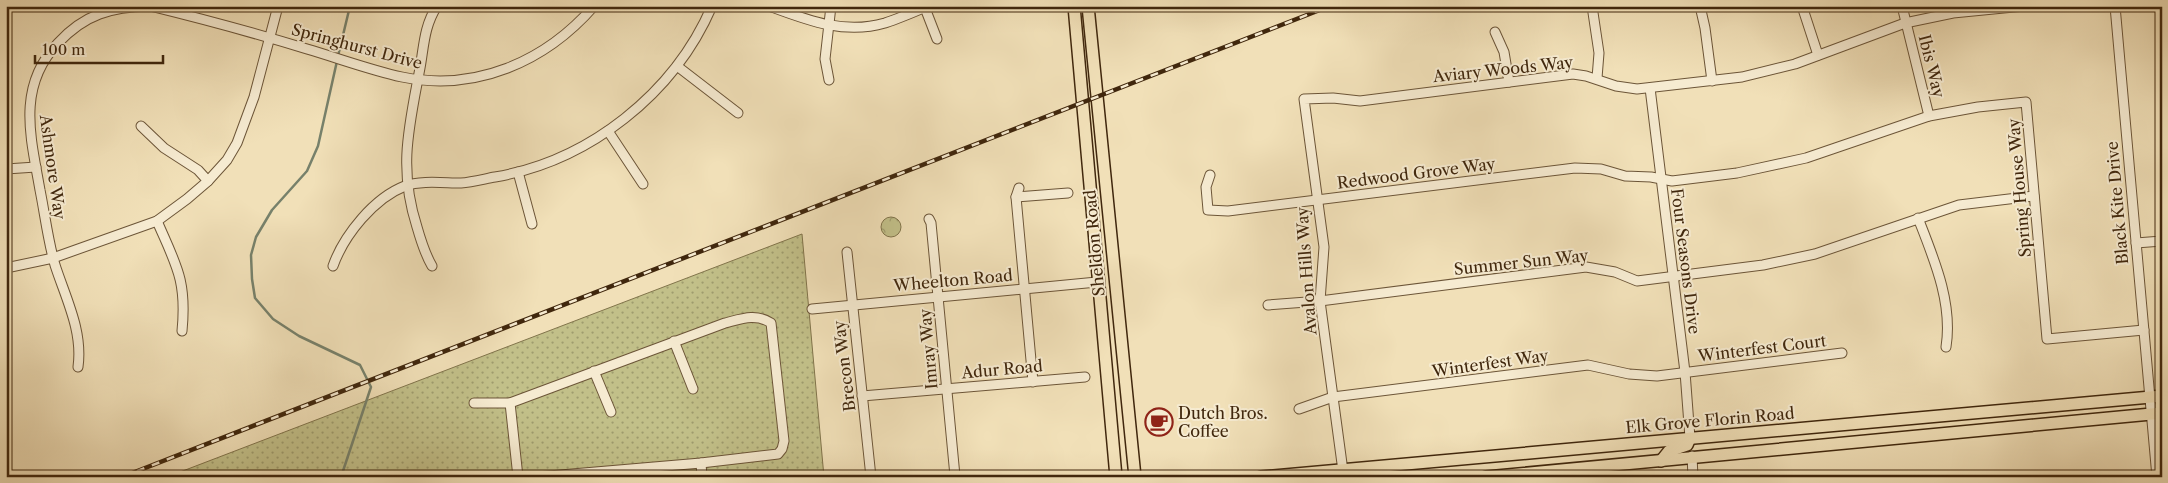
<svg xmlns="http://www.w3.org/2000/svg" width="2168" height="483" font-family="'Libre Caslon Text',serif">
<defs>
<pattern id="grass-dots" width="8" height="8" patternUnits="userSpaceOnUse" patternTransform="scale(1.25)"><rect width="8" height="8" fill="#c2c089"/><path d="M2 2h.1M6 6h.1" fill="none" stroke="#9f9c6e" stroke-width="1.8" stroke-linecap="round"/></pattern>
<pattern id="park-crowns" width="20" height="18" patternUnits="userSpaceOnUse" patternTransform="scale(1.25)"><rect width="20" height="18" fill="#c2c089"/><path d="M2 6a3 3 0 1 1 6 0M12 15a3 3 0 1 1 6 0" fill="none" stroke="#9f9c6e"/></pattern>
</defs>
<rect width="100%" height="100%" fill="#f1e0b8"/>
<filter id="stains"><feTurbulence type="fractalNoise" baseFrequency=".004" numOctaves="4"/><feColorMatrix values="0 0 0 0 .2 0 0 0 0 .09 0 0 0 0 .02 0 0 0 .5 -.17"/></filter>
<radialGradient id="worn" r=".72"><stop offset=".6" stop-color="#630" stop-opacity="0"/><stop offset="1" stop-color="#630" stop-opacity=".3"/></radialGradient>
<polygon fill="url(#grass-dots)" stroke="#81744b" points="802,234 824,477 167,477"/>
<circle fill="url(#park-crowns)" stroke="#81744b" cx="891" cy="227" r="10"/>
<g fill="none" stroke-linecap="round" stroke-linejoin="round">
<g stroke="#77816b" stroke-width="2.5">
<polyline points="338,56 350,6"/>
<polyline points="337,61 318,146 307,171 272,210 256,237 251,255 252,279 255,298 273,319 299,336 360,365 371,387 341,477"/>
</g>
<g stroke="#6c5538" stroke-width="11">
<g id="minor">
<path d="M769 6C807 20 844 35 885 23 900 18 914 12 928 6"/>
<polyline points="1592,6 1599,53 1597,78"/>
<polyline points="1700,6 1705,28 1712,81"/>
<polyline points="1802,6 1818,55"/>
<polyline points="1902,6 1929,116"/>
<polyline points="2115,6 2157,477"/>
<polyline points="925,8 937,39"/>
<polyline points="1495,32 1504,52 1509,82"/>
<polyline points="677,66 738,113"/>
<polyline points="829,80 825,59 831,6"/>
<polyline points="1650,88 1685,372 1690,438"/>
<polyline points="141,126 164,148 198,170 208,181"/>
<polyline points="608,131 643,184"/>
<polyline points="6,169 36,167"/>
<polyline points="518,172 532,224"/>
<polyline points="1210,175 1206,187 1208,210 1228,211 1575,168 1601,169 1625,176 1651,177 1672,181 1737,173 1806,158 1929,116 1978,107 2026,102 2047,339 2144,330"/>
<polyline points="1019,188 1016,197 1033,382"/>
<polyline points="1016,197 1068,193"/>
<path d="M1918 218C1934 259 1953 303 1946 347"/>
<polyline points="929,219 931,223 955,476"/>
<path d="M157 221C176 265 187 280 182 331"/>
<polyline points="2136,243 2162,241"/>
<polyline points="847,252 871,477"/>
<path d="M333 266C344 235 374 198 405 186 421 180 444 183 461 183 472 182 484 179 495 177 589 161 674 94 712 6"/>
<path d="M432 266C425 254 421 241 417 227 398 168 409 127 420 68 424 46 424 26 437 6"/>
<polyline points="6,268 53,258 157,221 187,199 208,181 227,160 237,143 254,97 278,6"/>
<polyline points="1268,305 1320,301 1586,267 1615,272 1637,281 1763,265 1815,254 1959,205 2034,196"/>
<polyline points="812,309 1097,282"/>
<polyline points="674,341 693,389"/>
<path d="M78 367C83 331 66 299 55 265 48 241 45 215 40 190 31 138 16 87 58 43 85 14 111 7 150 6 203 19 255 33 307 49 338 58 370 70 402 77 476 92 545 62 594 6"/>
<polyline points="594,371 611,412"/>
<polyline points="862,396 1085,377"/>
<polyline points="474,403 510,403 518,477"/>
<path d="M510 403 725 323C741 319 756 313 771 323L784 441 782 449 778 454 701 463 537 477"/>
<polyline points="1299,409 1333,397 1588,365 1629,374 1657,376 1842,353"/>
<polyline points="1692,456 1693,477"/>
<polyline points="701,463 702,477"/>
<polyline points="1343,471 1320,301 1324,247 1304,99 1333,98 1360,101 1573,74 1586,76 1616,86 1637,89 1742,77 1795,64 1905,23 1953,13 2024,6"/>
</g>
</g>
<g stroke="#40270d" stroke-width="14">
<g id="major">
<polyline points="1074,6 1116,477"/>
<polyline points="1088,6 1135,477"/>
<polyline points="1661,461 1669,451 1687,445 1690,438"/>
<polyline points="1261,477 2162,396"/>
<polyline points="1486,477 2162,413"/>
</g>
</g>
<use href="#minor" stroke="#f6ebd1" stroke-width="9"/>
<use href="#major" stroke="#f1e0b8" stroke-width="11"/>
<g stroke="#40270d" stroke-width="4.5">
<polyline id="rail" points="122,477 1330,6"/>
</g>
<use href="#rail" stroke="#f6ebd1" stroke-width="2.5" stroke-dasharray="8" stroke-linecap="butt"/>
</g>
<defs>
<g id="cafe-ring" transform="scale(1.4375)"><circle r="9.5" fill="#f6ebd1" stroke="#8f2418" stroke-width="1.5"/><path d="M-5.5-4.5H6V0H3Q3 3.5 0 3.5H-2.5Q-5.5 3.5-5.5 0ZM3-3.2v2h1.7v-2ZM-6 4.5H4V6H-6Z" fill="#8f2418"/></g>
</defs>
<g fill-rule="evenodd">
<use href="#cafe-ring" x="1159" y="422"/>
</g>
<g text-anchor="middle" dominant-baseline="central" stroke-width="4" stroke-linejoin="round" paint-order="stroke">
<g font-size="16" fill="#40270d" stroke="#f6ebd1">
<text transform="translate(357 46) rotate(15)">Springhurst Drive</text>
<text transform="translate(1932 66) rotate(76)">Ibis Way</text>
<text transform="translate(1503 69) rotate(-6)">Aviary Woods Way</text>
<text transform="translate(53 167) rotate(82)">Ashmore Way</text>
<text transform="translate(1416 173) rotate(-7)">Redwood Grove Way</text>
<text transform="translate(2019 188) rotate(-95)">Spring House Way</text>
<text transform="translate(2117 203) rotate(-95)">Black Kite Drive</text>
<text transform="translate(1094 243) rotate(-95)">Sheldon Road</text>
<text transform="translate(1686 261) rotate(83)">Four Seasons Drive</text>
<text transform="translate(1521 262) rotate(-6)">Summer Sun Way</text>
<text transform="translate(1306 271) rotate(-94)">Avalon Hills Way</text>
<text transform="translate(953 280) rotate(-5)">Wheelton Road</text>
<text transform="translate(1762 348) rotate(-7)">Winterfest Court</text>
<text transform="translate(928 349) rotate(-95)">Imray Way</text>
<text transform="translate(1490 363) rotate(-8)">Winterfest Way</text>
<text transform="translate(844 366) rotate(-97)">Brecon Way</text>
<text transform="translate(1002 369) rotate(-5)">Adur Road</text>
<text transform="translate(1710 420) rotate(-5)">Elk Grove Florin Road</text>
</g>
<g font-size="16" fill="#40270d" stroke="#f6ebd1" text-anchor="start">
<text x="1178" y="413">Dutch Bros.<tspan x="1178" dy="18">Coffee</tspan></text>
</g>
</g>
<rect width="2168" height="483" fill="none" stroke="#f1e0b8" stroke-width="25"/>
<rect x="8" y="8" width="2153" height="468" fill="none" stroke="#40270d" stroke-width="2.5"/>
<rect x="12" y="12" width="2143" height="458" fill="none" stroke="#40270d"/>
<path d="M35 55v8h128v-8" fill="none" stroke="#40270d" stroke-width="2.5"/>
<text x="42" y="55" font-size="15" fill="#40270d" stroke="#f6ebd1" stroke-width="4" paint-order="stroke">100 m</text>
<rect width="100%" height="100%" filter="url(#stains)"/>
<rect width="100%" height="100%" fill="url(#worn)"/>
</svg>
